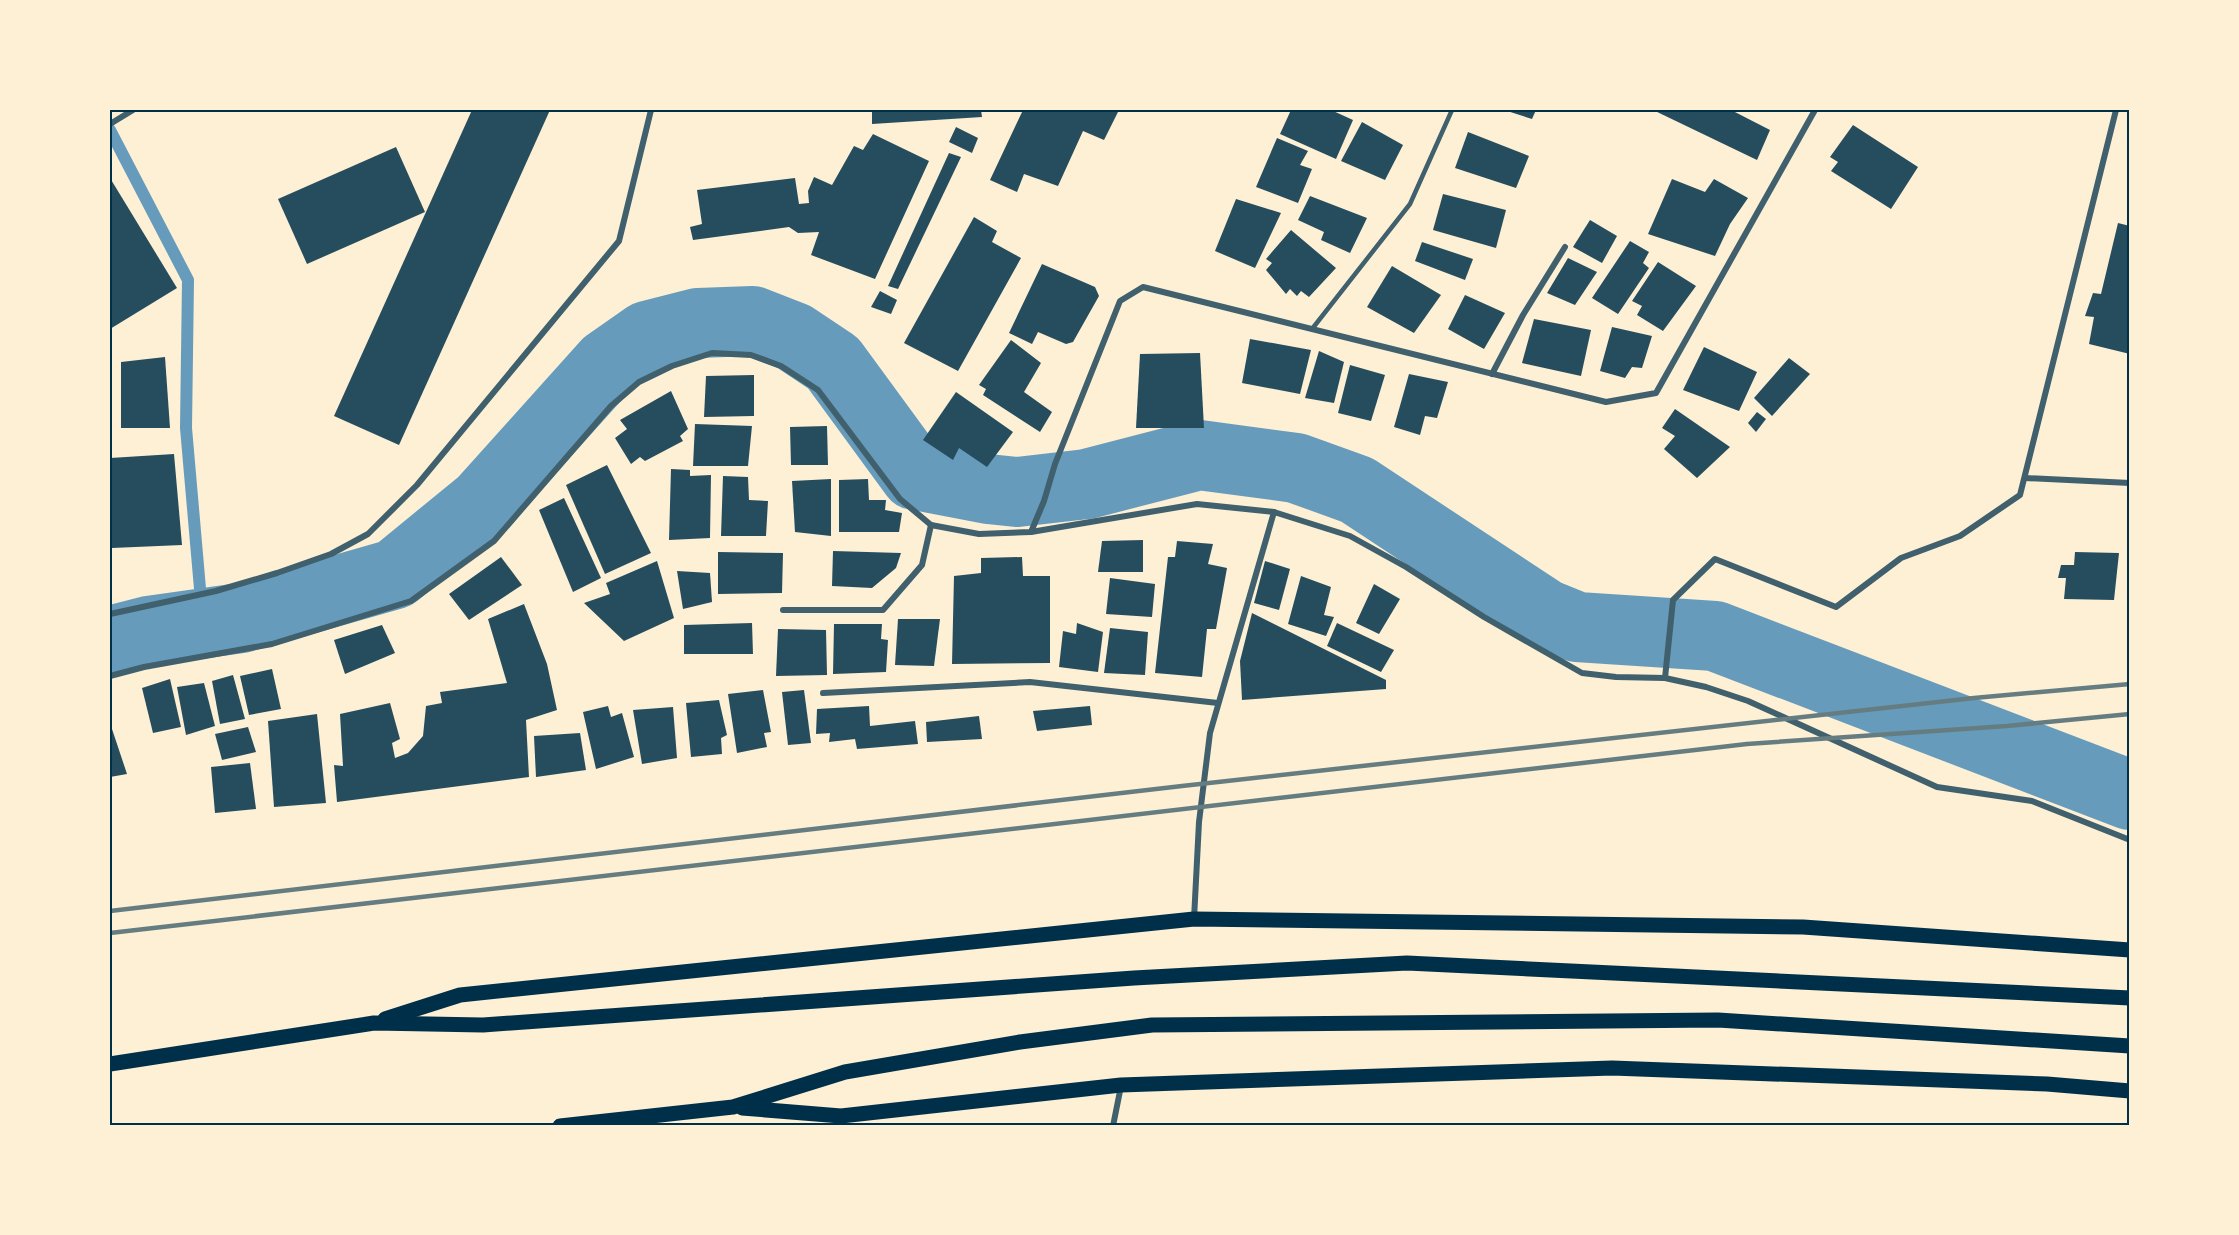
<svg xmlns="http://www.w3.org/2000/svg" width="2239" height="1235" font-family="Raleway,sans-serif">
<rect width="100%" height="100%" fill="#fdf0d5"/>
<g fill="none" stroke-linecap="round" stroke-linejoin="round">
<polyline stroke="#669bbc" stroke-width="12" points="110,130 188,280 186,428 203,623"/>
<polyline stroke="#669bbc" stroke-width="70" points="110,641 149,631 241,618 395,574 483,502 607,364 647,336 698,323 753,321 794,337 833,363 915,475 988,489 1017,492 1087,484 1199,455 1296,468 1357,490 1545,614 1577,627 1715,636 2130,795"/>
</g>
<g fill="#264d5e">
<polygon points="472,110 550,110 399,445 334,416"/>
<polygon points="872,110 981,110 982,117 872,124"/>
<polygon points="1023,110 1119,110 1104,140 1083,131 1058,186 1024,174 1017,192 990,180"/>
<polygon points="1291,110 1331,110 1353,120 1336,159 1280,134"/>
<polygon points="1504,110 1536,110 1532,119"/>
<polygon points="1653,110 1731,110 1770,130 1757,160"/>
<polygon points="1362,122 1403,145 1385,180 1341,161"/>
<polygon points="1853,125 1918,167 1891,209 1831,171 1838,162 1830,157"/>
<polygon points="956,127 978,138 972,153 949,142"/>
<polygon points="1468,132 1529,156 1516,188 1455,168"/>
<polygon points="873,134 929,161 875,279 811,255 819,232 798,233 789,227 693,240 690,227 702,224 697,190 795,178 799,204 809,203 808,191 814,177 832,185 854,146 863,150"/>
<polygon points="1277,138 1308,151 1300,165 1312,169 1298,203 1256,187"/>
<polygon points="396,147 425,212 307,264 278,199"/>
<polygon points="949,153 961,157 898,289 888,286"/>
<polygon points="110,178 177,288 110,329"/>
<polygon points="1672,179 1705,192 1714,179 1748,198 1730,224 1715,256 1648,234"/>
<polygon points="1443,194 1506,210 1496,248 1433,230"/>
<polygon points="1310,196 1367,218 1350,253 1321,240 1324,232 1298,220"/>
<polygon points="1236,199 1281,213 1255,268 1215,251"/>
<polygon points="974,217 997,231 992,242 1021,258 958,371 904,343"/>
<polygon points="1590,220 1617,236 1602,263 1573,247"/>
<polygon points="2118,223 2130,226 2130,354 2089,344 2094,317 2085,316 2093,293 2101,294"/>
<polygon points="1291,230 1336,268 1309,297 1301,291 1297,296 1290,289 1286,294 1266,270 1272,263 1266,259"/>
<polygon points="1630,241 1649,252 1643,263 1649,268 1618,314 1592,298"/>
<polygon points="1422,242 1473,259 1465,280 1415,261"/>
<polygon points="1568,258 1597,272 1575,305 1547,293"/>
<polygon points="1658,262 1696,286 1663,331 1637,315 1642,306 1632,301"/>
<polygon points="1042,264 1095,287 1099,296 1073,342 1066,344 1038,332 1032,344 1009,333"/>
<polygon points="1392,266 1441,295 1414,333 1367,307"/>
<polygon points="880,291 897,300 891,314 871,307"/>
<polygon points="1465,295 1505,313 1484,349 1448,329"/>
<polygon points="1534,319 1591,330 1581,376 1522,363"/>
<polygon points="1612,327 1652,336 1642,368 1632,367 1625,378 1600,371"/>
<polygon points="1250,339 1311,350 1300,394 1242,383"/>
<polygon points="1011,340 1041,363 1024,392 1052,412 1040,432 983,395 986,389 979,385"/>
<polygon points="1704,347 1757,372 1739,411 1683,390"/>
<polygon points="1319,351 1344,362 1334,403 1305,398"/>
<polygon points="1200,353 1204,428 1136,428 1140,354"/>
<polygon points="165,357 170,428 121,428 121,362"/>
<polygon points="1789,358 1810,374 1772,416 1754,398"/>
<polygon points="1350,365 1385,375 1371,421 1338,413"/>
<polygon points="1409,374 1448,382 1437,418 1425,416 1420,435 1394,427"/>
<polygon points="754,375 754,416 704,417 706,376"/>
<polygon points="671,391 688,429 680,436 683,441 645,461 640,457 631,464 615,438 627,429 620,420"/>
<polygon points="956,392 1013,432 987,467 959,448 953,460 923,440"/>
<polygon points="1675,409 1730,447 1697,478 1664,449 1675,436 1662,428"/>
<polygon points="1757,412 1766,419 1756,432 1748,423"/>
<polygon points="695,424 752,426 748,466 693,466"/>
<polygon points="827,426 828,465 791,465 790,427"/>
<polygon points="174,454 182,545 112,548 110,525 110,458"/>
<polygon points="607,465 651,553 605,574 566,485"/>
<polygon points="671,469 690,470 690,476 711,475 710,538 669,540"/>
<polygon points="723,476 748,477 749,500 768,501 766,536 721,536"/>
<polygon points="831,479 831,536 795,532 792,481"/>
<polygon points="868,479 869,500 886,500 885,510 902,513 899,532 839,532 839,480"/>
<polygon points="564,498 601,578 573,592 539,510"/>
<polygon points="1143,540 1143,572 1098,572 1102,541"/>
<polygon points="1177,541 1213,544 1208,564 1227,568 1216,629 1207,629 1202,677 1155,673 1168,557 1175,557"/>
<polygon points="833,551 901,553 896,568 872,588 832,586"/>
<polygon points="718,552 783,553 782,593 718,594"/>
<polygon points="2075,552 2119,553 2114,600 2064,599 2066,578 2058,578 2061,565 2074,565"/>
<polygon points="501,557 522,585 469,620 449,594"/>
<polygon points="1022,557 1023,576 1050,576 1050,663 952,664 954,576 981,573 981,558"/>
<polygon points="657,561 674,618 624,641 584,603 610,594 606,583"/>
<polygon points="1265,561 1290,569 1279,610 1254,603"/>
<polygon points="677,571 710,573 712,602 683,609"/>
<polygon points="1301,576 1331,587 1324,615 1334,617 1326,636 1288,624"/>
<polygon points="1110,578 1155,584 1152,617 1106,614"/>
<polygon points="1374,584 1400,599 1379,634 1356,623"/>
<polygon points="524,604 547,664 557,710 526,720 529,777 337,802 334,765 343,766 340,714 390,703 400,739 392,743 395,758 408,753 423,736 426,706 442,703 440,692 507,683 488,619"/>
<polygon points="1252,613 1386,680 1386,689 1242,700 1240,661"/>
<polygon points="898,619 940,619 934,666 895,665"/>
<polygon points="752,623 753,654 684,654 684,625"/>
<polygon points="1077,623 1103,632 1098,672 1059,667 1063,631 1076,634"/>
<polygon points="1337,623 1394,650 1381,672 1327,646"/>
<polygon points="834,624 882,624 881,639 888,640 886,672 833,674"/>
<polygon points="382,625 395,653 345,674 334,640"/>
<polygon points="1110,628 1148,632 1145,675 1104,673"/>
<polygon points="778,629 826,630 827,675 776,676"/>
<polygon points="272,669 281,709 249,715 240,676"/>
<polygon points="233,675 245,719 220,724 212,681"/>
<polygon points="170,679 181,727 153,733 142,688"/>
<polygon points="204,683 215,726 186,735 177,687"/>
<polygon points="763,690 771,732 764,733 767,747 737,753 728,694"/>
<polygon points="804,690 811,743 788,745 782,692"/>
<polygon points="719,700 727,735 721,738 722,754 691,757 686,703"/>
<polygon points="608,706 611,717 622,713 634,757 596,769 583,712"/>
<polygon points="869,706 870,726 915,721 918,744 857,749 855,739 829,742 830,733 816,734 817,709"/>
<polygon points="1090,706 1092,725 1037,731 1033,711"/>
<polygon points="673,707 677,758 642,764 633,710"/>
<polygon points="317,714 326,803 274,807 268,721"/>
<polygon points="979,716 982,739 927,742 926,722"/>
<polygon points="248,727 256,752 222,760 215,734"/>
<polygon points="112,729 127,774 110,777 110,730"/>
<polygon points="580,733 586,770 536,777 534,736"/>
<polygon points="250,763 256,809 215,813 211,767"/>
</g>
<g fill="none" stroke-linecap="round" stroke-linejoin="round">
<polyline stroke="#3f606c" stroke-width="4.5" points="1312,329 1410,204 1452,110"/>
<g stroke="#3f606c" stroke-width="6">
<polyline points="110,124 133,110"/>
<polyline points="1492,374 1523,315 1565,247"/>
<polyline points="2025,478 2130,483"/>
<polyline points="1031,532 1197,504 1274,512 1350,536 1406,567 1484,617 1582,673 1616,677 1665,678 1706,687 1748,701 1937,787 2032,801 2130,840"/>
<polyline points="783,610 883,610 922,565 931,525"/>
<polyline points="110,614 216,591 277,573 331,554 368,534 417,485 619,241 651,110"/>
<polyline points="110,676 144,667 272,644 411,601 494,541 611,406 639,382 672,366 712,353 751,355 781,366 818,390 900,499 931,525 979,534 1031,532 1044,501 1055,464 1120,301 1143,287 1606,402 1656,393 1815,110"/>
<polyline points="1665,678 1673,600 1715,559 1836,607 1901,558 1960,536 2020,495 2116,110"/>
<polyline points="823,693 1030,682 1218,703"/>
<polyline points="1194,919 1199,822 1210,733 1274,512"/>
<polyline points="1113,1126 1121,1086"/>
</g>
<g stroke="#003049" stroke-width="15">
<polyline points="385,1019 460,995 1194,919 1803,927 2130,950"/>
<polyline points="110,1064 374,1023 483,1025 1134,978 1407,963 2130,998"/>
<polyline points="742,1108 841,1116 1121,1085 1612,1068 2047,1084 2130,1091"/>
<polyline points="560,1126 733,1107 845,1072 1020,1042 1152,1025 1718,1020 2130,1046"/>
</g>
<g stroke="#657d81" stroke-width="4.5">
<polyline points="110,911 1182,786 1974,698 2130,684"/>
<polyline points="110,933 1747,744 2007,726 2130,714"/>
</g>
</g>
<rect width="2239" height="1235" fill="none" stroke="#fdf0d5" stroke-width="222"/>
<rect x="111" y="111" width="2017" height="1013" fill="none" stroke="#003049" stroke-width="2"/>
</svg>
